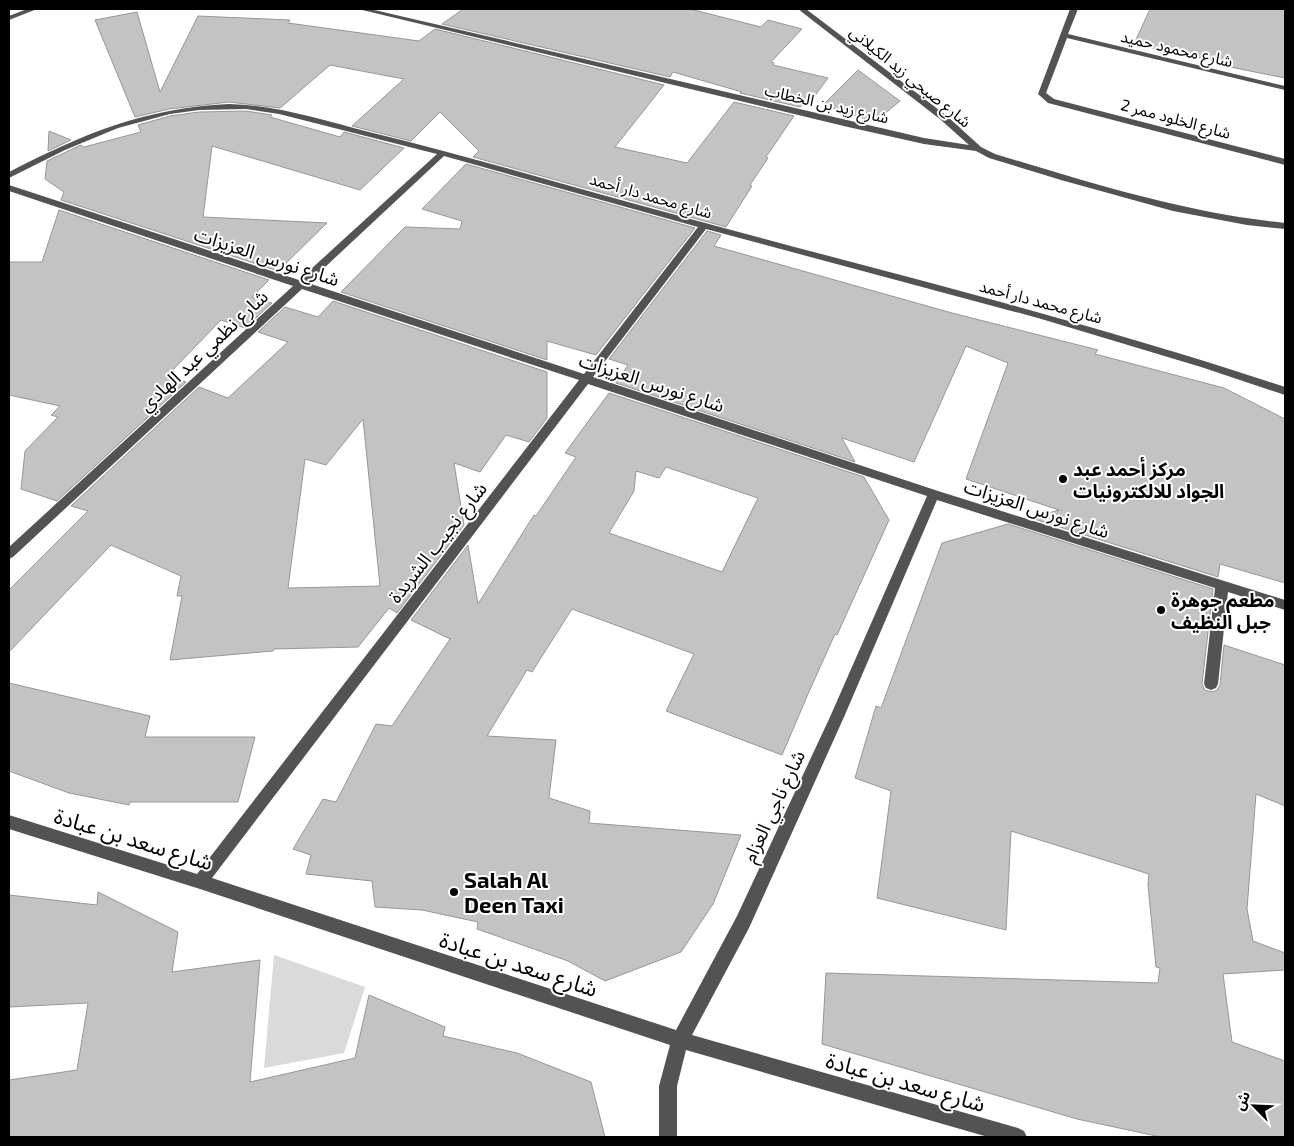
<svg xmlns="http://www.w3.org/2000/svg" width="1294" height="1146" font-family="'Exo 2','Noto Sans Arabic',sans-serif">
<rect width="100%" height="100%" fill="#fff"/>
<polygon fill="#dadada" points="274,955 365,987 344,1053 264,1068"/>
<g fill="#c3c3c3" stroke="#979797" fill-rule="evenodd">
<polygon points="463,9 690,9 761,27 768,20 802,29 771,62 774,63 773,65 828,78 808,105 803,104 800,107 740,93 742,92 673,72 670,77 442,24"/>
<polygon points="1150,9 1285,9 1285,78 1220,65 1221,62 1134,44"/>
<polygon points="137,12 160,92 198,16 290,20 288,23 419,41 435,29 664,85 615,147 687,163 734,102 794,116 766,157 768,158 750,185 752,186 726,227 473,157 479,151 440,112 411,141 352,126 404,79 330,65 280,108 229,102 169,109 135,117 95,20"/>
<polygon points="858,70 900,101 882,116 866,119 823,105"/>
<polygon points="246,111 272,115 270,117 340,137 344,132 404,148 360,190 212,146 203,217 327,223 278,271 61,200 64,192 45,179 47,161 81,145 84,147 141,132 138,125 170,116 199,112"/>
<polygon points="49,131 71,140 48,151"/>
<polygon points="466,164 695,228 596,355 547,341 547,360 341,292 405,227 460,229 462,221 422,209"/>
<polygon points="59,210 269,280 252,297 272,303 245,328 221,320 168,375 186,382 57,501 21,489 25,451 58,417 51,415 60,406 9,395 9,262 42,262"/>
<polygon points="707,231 721,235 714,246 952,313 1098,350 1095,354 1224,388 1285,419 1285,583 1220,564 1218,577 1031,518 1059,510 966,479 1008,363 966,346 914,462 842,438 855,462 616,383 628,365 609,359"/>
<path d="M333 301 547 372V418L529 442 506 435 480 472 454 463 464 525 397 613 389 608 358 647 274 649 273 651 170 660 182 596H177L181 576 111 545 9 652V590L88 511 71 506 199 387 228 398 288 342 258 332 285 307 318 317ZM363 419 380 586 288 588 305 459 326 465Z"/>
<path d="M609 393 864 477 889 520 837 635 835 634 808 694 782 755 666 711 694 654 572 609 532 672 527 670 487 736 556 740 549 798 590 811 589 823 741 835 713 904 681 952 605 981 568 961 477 929 478 922 422 910 375 907 372 881 306 874 311 855 293 849 323 799 336 802 376 724 392 726 450 639 411 620 468 545 478 604 534 515 536 516 576 457 565 453ZM666 467 758 498 722 572 609 533 634 491 636 471 659 478Z"/>
<polygon points="1008,524 1213,589 1202,684 1205,690 1212,692 1217,690 1220,685 1224,645 1285,665 1285,806 1256,794 1247,909 1253,941 1285,953 1285,970 1223,974 1232,1042 1285,1061 1285,1137 1161,1137 1077,1119 822,1044 826,973 1158,983 1160,968 1156,967 1148,885 1149,874 1011,831 1006,930 877,898 891,791 855,778 876,706 881,708 942,543"/>
<polygon points="9,683 150,716 145,737 255,737 238,802 130,802 129,805 69,793 9,771"/>
<polygon points="98,892 178,932 172,972 260,960 250,1082 355,1058 369,995 445,1027 443,1036 517,1053 591,1082 605,1137 9,1137 9,1080 77,1070 88,1003 9,1007 9,895 97,905"/>
</g>
<g fill="none" stroke-linecap="round" stroke-linejoin="round">
<g fill="#535353" fill-rule="evenodd">
<polygon points="27,9 37,9 9,20 9,16"/>
<path d="M358 9H370L924 138 969 145 941 120 798 9H806L947 116 981 147 995 154C1091 183 1185 213 1285 223V229L1247 225 1173 211 1061 180 989 158 976 151 924 144 848 127Z"/>
<polygon points="1070,9 1078,9 1068,34 1285,86 1285,90 1067,38 1046,93 1054,99 1285,159 1285,165 1048,103 1038,94"/>
<path d="M229 104C277 105 322 120 369 132 456 153 541 178 628 202 848 263 1069 315 1285 387V395L1201 367 1038 318 706 229 593 377 938 491 1285 600V610L1228 592 1218 684 1216 688 1211 690 1206 688 1204 684 1215 588 937 500 844 717 749 928 692 1035 1018 1128 1024 1131 1027 1137H988L686 1050 677 1086V1137H659V1086L670 1045 200 889 9 829V815L197 874 579 380 302 289 13 557 9 559V547L293 286 9 191V185L299 280 437 154 279 114 246 109 199 110 170 114 118 128 65 150 9 178V172C83 134 144 108 229 104ZM444 156 698 227 584 374 308 283ZM588 384 927 496 830 717 737 916 676 1030 212 878Z"/>
</g>
</g>
<g fill="#000" stroke="#fff" stroke-width="2">
<circle cx="1063" cy="479" r="5"/>
<circle cx="1161" cy="610" r="5"/>
<circle cx="454" cy="892" r="5"/>
</g>
<g text-anchor="middle" dominant-baseline="central" stroke-width="4" stroke-linejoin="round" paint-order="stroke">
<g font-size="16" fill="#000" stroke="#fff">
<text transform="translate(1177 48) rotate(13)">شارع محمود حميد</text>
<text transform="translate(911 76) rotate(39)">شارع صبحي زيد الكيلاني</text>
<text transform="translate(827 103) rotate(13)">شارع زيد بن الخطاب</text>
<text transform="translate(1176 118) rotate(15)">شارع الخلود ممر 2</text>
<text transform="translate(651 195) rotate(16)">شارع محمد دار أحمد</text>
<text transform="translate(1041 301) rotate(15)">شارع محمد دار أحمد</text>
</g>
<g font-size="19" fill="#000" stroke="#fff">
<text transform="translate(267 256) rotate(18)">شارع نورس العزيزات</text>
<text transform="translate(203 350) rotate(-43)">شارع نظمي عبد الهادي</text>
<text transform="translate(652 382) rotate(18)">شارع نورس العزيزات</text>
<text transform="translate(1037 508) rotate(18)">شارع نورس العزيزات</text>
<text transform="translate(437 542) rotate(-52)">شارع نجيب الشريدة</text>
<text transform="translate(773 806) rotate(-65)">شارع ناجي العزام</text>
</g>
<g font-size="19" font-weight="bold" fill="#000" stroke="#fff" text-anchor="start">
<text x="1073" y="468">مركز أحمد عبد<tspan x="1073" dy="22">الجواد للالكترونيات</tspan></text>
<text x="1171" y="599">مطعم جوهرة<tspan x="1171" dy="22">جبل النظيف</tspan></text>
</g>
<g font-size="22" fill="#000" stroke="#fff">
<text transform="translate(134 838) rotate(17)">شارع سعد بن عبادة</text>
<text transform="translate(519 963) rotate(18)">شارع سعد بن عبادة</text>
<text transform="translate(906 1081) rotate(16)">شارع سعد بن عبادة</text>
</g>
<g font-size="22" font-weight="bold" fill="#000" stroke="#fff" text-anchor="start">
<text x="464" y="879">Salah Al<tspan x="464" dy="25">Deen Taxi</tspan></text>
</g>
</g>
<rect width="1294" height="1146" fill="none" stroke="#000000" stroke-width="20"/>
<g transform="translate(1254 1106) rotate(294)" stroke="#ffffff" stroke-width="4" paint-order="stroke">
<path d="M0-4L9 19L0 12L-9 19Z" fill="#000000"/>
<text y="-8" font-size="14" font-weight="bold" text-anchor="middle" fill="#000000">ش</text>
</g>
</svg>
